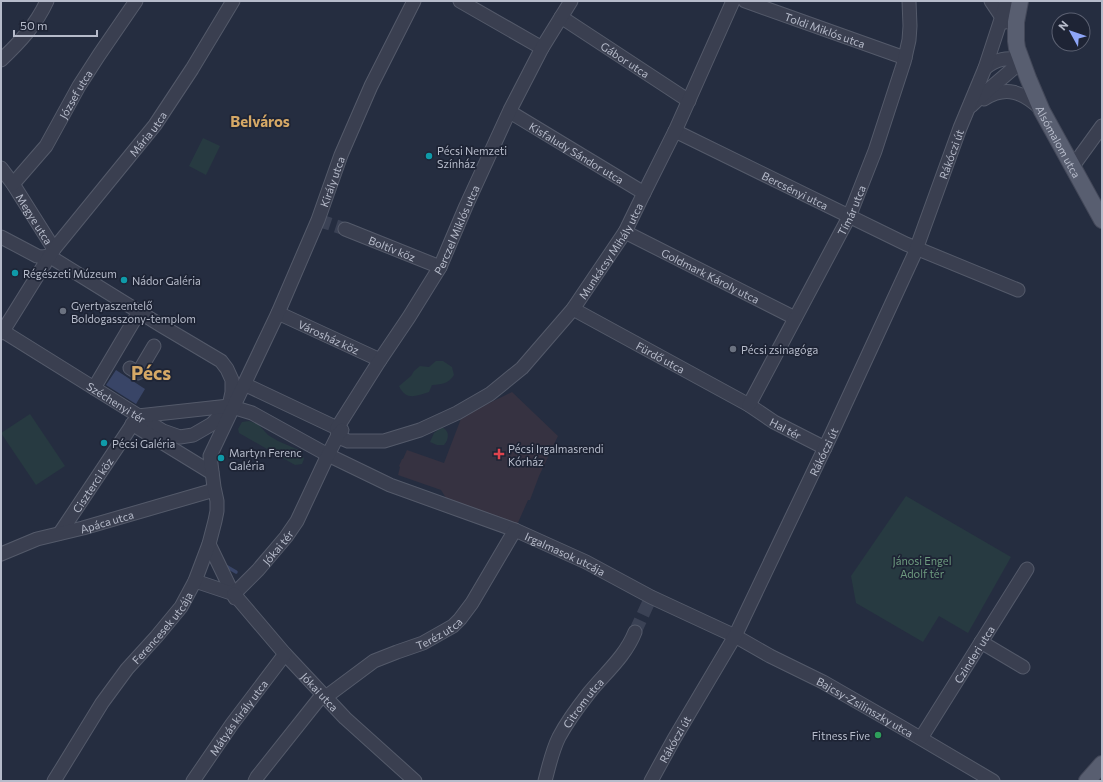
<svg xmlns="http://www.w3.org/2000/svg" width="1103" height="782" font-family="Commissioner,sans-serif">
<rect width="100%" height="100%" fill="#252d40"/>
<polygon fill="#363241" points="512,392 558,436 539,476 530,500 528,500 517,525 446,498 441,490 398,475 400,467 399,466 402,459 403,459 407,450 444,463 462,416"/>
<g fill="#273a41">
<polygon points="203,138 220,146 206,175 189,166"/>
<path d="M436 361H443L452 367 454 375C448 384 443 384 432 385L429 392C416 396 406 401 399 386L411 376 414 371 420 366 429 367Z"/>
<polygon points="30,414 65,466 36,485 1,433"/>
<polygon points="249,421 258,424 268,435 278,441 301,451 304,459 302,464 295,465 239,433 238,429 242,422"/>
<path d="M442 427C450 431 449 439 444 445H437L430 442 434 433Z"/>
<polygon points="906,496 1011,557 968,633 939,616 923,642 856,603 851,576"/>
</g>
<polygon fill="#394567" points="116,370 145,389 136,404 106,385"/>
<g fill="none" stroke-linecap="round" stroke-linejoin="round">
<polyline stroke="#394567" stroke-width="3.5" points="224,565 236,572"/>
<g stroke="#3b4255" stroke-width="13" stroke-dasharray="13 6" stroke-linecap="butt">
<polyline points="318,220 345,229"/>
<polyline points="635,632 651,597"/>
</g>
<g stroke="#545a6a" stroke-width="15">
<g id="minor">
<polyline points="460,1 542,48"/>
<path id="s1" d="M745 1 905 58"/>
<polyline points="991,1 1005,22"/>
<path id="s2" d="M561 17 689 101"/>
<path d="M1 60C20 42 36 25 47 1"/>
<path d="M984 99C1006 85 1023 92 1041 109"/>
<path d="M971 106 987 91 1015 67 1021 60C1006 57 997 59 985 68"/>
<path id="s3" d="M510 112 644 193"/>
<path id="s4" d="M675 131 906 244 1018 290"/>
<polyline points="1073,166 1102,126"/>
<path id="s5" d="M1 168 13 184 54 249"/>
<path id="s6" d="M13 184 46 146 79 86 99 55 136 1"/>
<path id="s7" d="M345 229 440 267"/>
<path id="s8" d="M625 232 795 318"/>
<polyline points="1,237 37,256 42,257 49,256"/>
<path id="s9" d="M573 309 749 405 774 422 825 448"/>
<path id="s10" d="M278 313 380 360"/>
<path id="s11" d="M1 330 163 431 180 437 193 435 212 424 229 406 232 392V380L227 369 221 361 162 326 49 256"/>
<path id="s12" d="M1 333 3 331 54 249 155 125 192 69 233 1"/>
<polyline points="130,368 138,373 154,346"/>
<polyline points="244,384 337,428"/>
<polyline points="94,388 139,312"/>
<path id="s13" d="M749 405 849 217 875 151 904 62 909 40 910 26 909 1"/>
<path id="s14" d="M229 406 252 413 328 455 390 485 515 530 586 562 651 597 735 636 770 656 823 682 903 728 993 781"/>
<polyline points="138,416 229,406"/>
<polyline points="132,424 212,473"/>
<path id="s15" d="M337 428 338 435 341 438 348 441H384L420 430 457 413 490 394 522 368 573 309 625 232 644 193 676 129 733 1"/>
<path id="s16" d="M337 428 380 360 409 317 440 267 466 206 510 110 542 48 571 1"/>
<path id="s17" d="M60 533 138 416"/>
<polyline points="209,544 235,598"/>
<path id="s18" d="M1 554 37 539 83 528 214 490"/>
<path id="s19" d="M195 581 234 594 258 570 286 537 297 521 328 455 338 435 342 430"/>
<path id="s20" d="M234 594 285 654 345 718 415 781"/>
<polyline points="981,642 1023,667"/>
<path id="s21" d="M921 738 1027 569"/>
<path id="s22" d="M54 781 102 703 127 669 157 636 181 607 195 581 209 544 215 521 217 511V501L214 487 210 456 278 313 318 220 341 155 371 86 414 1"/>
<path id="s23" d="M193 781 232 724 285 654"/>
<path id="s24" d="M255 781 257 777 319 699 327 696 374 661 397 652 423 643 453 626 460 619 472 603 515 530"/>
<path id="s25" d="M545 781C549 766 552 751 559 737 567 722 578 707 589 693 605 673 625 657 635 632"/>
<path id="s26" d="M651 781 674 739 735 636 831 435 914 255 960 128 985 68 1007 1"/>
</g>
</g>
<g stroke="#434859" stroke-width="18">
<g id="major">
<path id="s27" d="M1020 1 1016 22V41L1017 48 1028 78 1042 111 1102 220"/>
<polyline points="1087,781 1102,764"/>
</g>
</g>
<use href="#minor" stroke="#3a3f50" stroke-width="13"/>
<use href="#major" stroke="#585e70" stroke-width="16"/>
</g>
<g fill="#0f9aa8" stroke="#1e2435" stroke-width="1.5">
<circle cx="429" cy="156" r="4"/>
<circle cx="15" cy="273" r="4"/>
<circle cx="124" cy="280" r="4"/>
<circle cx="104" cy="443" r="4"/>
<circle cx="221" cy="458" r="4"/>
</g>
<g fill="#6b7280" stroke="#1e2435" stroke-width="1.5">
<circle cx="63" cy="311" r="4"/>
<circle cx="733" cy="349" r="4"/>
</g>
<path fill="#e0444e" stroke="#1e2435" stroke-width="1.5" d="M497 448h4v4h4v4h-4v4h-4v-4h-4v-4h4z"/>
<circle fill="#2e9e5b" stroke="#1e2435" stroke-width="1.5" cx="878" cy="735" r="4"/>
<g text-anchor="middle" dominant-baseline="central" stroke-width="3.5" stroke-linejoin="round" paint-order="stroke">
<g font-size="11" fill="#b6bbca" stroke="#1e2435">
<text stroke="none"><textPath href="#s1" startOffset="85">Toldi Miklós utca</textPath></text>
<text stroke="none"><textPath href="#s2" startOffset="77">Gábor utca</textPath></text>
<text stroke="none"><textPath href="#s6" startOffset="110">József utca</textPath></text>
<text stroke="none"><textPath href="#s12" startOffset="248">Mária utca</textPath></text>
<text stroke="none"><textPath href="#s27" startOffset="150">Alsómalom utca</textPath></text>
<text stroke="none"><textPath href="#s3" startOffset="78">Kisfaludy Sándor utca</textPath></text>
<text stroke="none"><textPath href="#s26" startOffset="696">Rákóczi út</textPath></text>
<text stroke="none"><textPath href="#s22" startOffset="675">Király utca</textPath></text>
<text stroke="none"><textPath href="#s4" startOffset="134">Bercsényi utca</textPath></text>
<text stroke="none"><textPath href="#s13" startOffset="220">Tímár utca</textPath></text>
<text stroke="none"><textPath href="#s5" startOffset="61">Megye utca</textPath></text>
<text stroke="none"><textPath href="#s16" startOffset="232">Perczel Miklós utca</textPath></text>
<text stroke="none"><textPath href="#s7" startOffset="51">Boltív köz</textPath></text>
<text stroke="none"><textPath href="#s15" startOffset="360">Munkácsy Mihály utca</textPath></text>
<text stroke="none"><textPath href="#s8" startOffset="96">Goldmark Károly utca</textPath></text>
<text stroke="none"><textPath href="#s10" startOffset="56">Városház köz</textPath></text>
<text stroke="none"><textPath href="#s9" startOffset="100">Fürdő utca</textPath></text>
<text stroke="none"><textPath href="#s11" startOffset="136">Széchenyi tér</textPath></text>
<text stroke="none"><textPath href="#s9" startOffset="244">Hal tér</textPath></text>
<text stroke="none"><textPath href="#s26" startOffset="372">Rákóczi út</textPath></text>
<text stroke="none"><textPath href="#s17" startOffset="58">Ciszterci köz</textPath></text>
<text stroke="none"><textPath href="#s18" startOffset="111">Apáca utca</textPath></text>
<text stroke="none"><textPath href="#s19" startOffset="105">Jókai tér</textPath></text>
<text stroke="none"><textPath href="#s14" startOffset="368">Irgalmasok utcája</textPath></text>
<text stroke="none"><textPath href="#s22" startOffset="188">Ferencesek utcája</textPath></text>
<text stroke="none"><textPath href="#s24" startOffset="242">Teréz utca</textPath></text>
<text stroke="none"><textPath href="#s21" startOffset="99">Czinderi utca</textPath></text>
<text stroke="none"><textPath href="#s20" startOffset="130">Jókai utca</textPath></text>
<text stroke="none"><textPath href="#s25" startOffset="88">Citrom utca</textPath></text>
<text stroke="none"><textPath href="#s14" startOffset="705">Bajcsy-Zsilinszky utca</textPath></text>
<text stroke="none"><textPath href="#s23" startOffset="78">Mátyás király utca</textPath></text>
<text stroke="none"><textPath href="#s26" startOffset="48">Rákóczi út</textPath></text>
</g>
<g font-size="11" fill="#b6bbca" stroke="#1e2435" text-anchor="start">
<text x="437" y="150">Pécsi Nemzeti<tspan x="437" dy="13">Színház</tspan></text>
<text x="23" y="273">Régészeti Múzeum</text>
<text x="132" y="280">Nádor Galéria</text>
<text x="71" y="305">Gyertyaszentelő<tspan x="71" dy="13">Boldogasszony-templom</tspan></text>
<text x="741" y="349">Pécsi zsinagóga</text>
<text x="112" y="443">Pécsi Galéria</text>
<text x="508" y="448">Pécsi Irgalmasrendi<tspan x="508" dy="13">Kórház</tspan></text>
<text x="229" y="452">Martyn Ferenc<tspan x="229" dy="13">Galéria</tspan></text>
<text x="870" y="735" text-anchor="end">Fitness Five</text>
</g>
<g font-size="11" fill="#6d9b7f" stroke="#1e2435">
<text x="922" y="560">Jánosi Engel<tspan x="922" dy="13">Adolf tér</tspan></text>
</g>
<g font-size="15" font-weight="bold" fill="#d5a866" stroke="#1e2435">
<text x="260" y="121">Belváros</text>
</g>
<g font-size="19" font-weight="bold" fill="#d5a866" stroke="#1e2435">
<text x="151" y="372">Pécs</text>
</g>
</g>
<rect width="1103" height="782" fill="none" stroke="#b6bbca" stroke-width="4"/>
<g transform="translate(1071 32) rotate(310)"><circle r="19" fill="#1e2435" stroke="#5b6071"/>
<path d="M0-3L7 15L0 10L-7 15Z" fill="#8ea6f8"/>
<text y="-6" font-size="11" font-weight="bold" text-anchor="middle" fill="#b6bbca">N</text>
</g>
<path d="M14 30v6h83v-6" fill="none" stroke="#b6bbca" stroke-width="2"/>
<text x="20" y="30" font-size="12" fill="#b6bbca" stroke="#1e2435" stroke-width="3" paint-order="stroke">50 m</text>
</svg>
